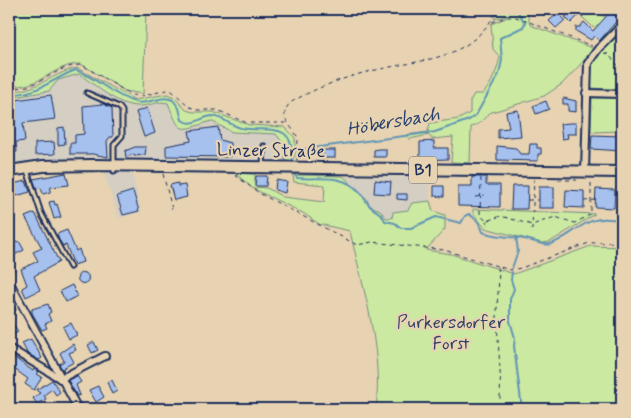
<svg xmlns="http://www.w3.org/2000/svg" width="631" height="418" font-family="Mynerve,sans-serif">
<rect width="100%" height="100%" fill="#e7d3b1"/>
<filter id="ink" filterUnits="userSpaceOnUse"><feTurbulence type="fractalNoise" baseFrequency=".02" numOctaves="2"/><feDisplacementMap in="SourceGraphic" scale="10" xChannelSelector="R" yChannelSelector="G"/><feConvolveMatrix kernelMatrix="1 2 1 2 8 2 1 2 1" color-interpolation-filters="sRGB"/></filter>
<g filter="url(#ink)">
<g fill="#d4cec3">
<polygon points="73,74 79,74 120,102 132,106 145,107 162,101 169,103 174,121 189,129 211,121 232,132 276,134 285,146 285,162 49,160 9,164 9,98 49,91 58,80"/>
<polygon points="103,171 132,172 141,212 119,218"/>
<polygon points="343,176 430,177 430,201 412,203 408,210 393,212 392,219 386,218 380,210 370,206 366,198"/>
</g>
<g fill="#cbe9a0" stroke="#738c7f">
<path d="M9 9H146L143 94 125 91 81 64C53 64 43 88 9 86Z"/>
<path d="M500 9H526L530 25 595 49 562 84 544 96 489 113 480 123 471 127 470 163 451 162 453 137 432 139 429 135 409 139 406 135 428 132 430 123 459 119 470 113V101L474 94H483C492 83 497 71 500 57L493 49 491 24 506 18V16L494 19Z"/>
<polygon points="590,9 596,9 615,27 605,38 582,17"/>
<path d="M622 29V90L591 88C583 64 607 44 622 29Z"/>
<path d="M77 68 135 100 167 94 174 97 186 110 193 112H213L249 125 285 127 295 138V156L290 162H285V146L276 134 232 132 211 121C178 132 181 134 168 103 158 100 148 107 137 106 116 105 96 85 79 74L58 80 49 91 9 98V91C36 92 52 73 77 68Z"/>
<polygon points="592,98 622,98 622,131 591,132"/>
<path d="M235 173 255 174V187L267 188 283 197 324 202 325 185 294 182 293 175 343 176 366 198 370 206 380 210 386 218H392L393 212 408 210 412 203 430 201 433 211 445 215V229L426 250 451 254 514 274 591 246 622 247V409H376C383 349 363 289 350 231L319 224 303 213 252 188Z"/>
<polygon points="473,209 595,214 550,242 542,243 485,228 473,213"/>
</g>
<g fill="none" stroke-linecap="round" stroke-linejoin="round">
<g stroke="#6195b6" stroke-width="2">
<path d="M9 94C38 95 51 79 76 70 97 78 113 96 135 102 149 106 159 94 173 100L179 108 182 120C193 128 201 116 213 116 223 118 231 125 241 128 267 133 295 119 292 161"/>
<polyline points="304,149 435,132 469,120 476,115 499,74 502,60 500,38 523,27 525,23 516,9"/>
<path d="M294 173 297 178C321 180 341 173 360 192 364 196 365 201 369 205 375 212 381 211 385 221L395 223 401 228H411L436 217 461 223 465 216 469 214 479 222 483 232C498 238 516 236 532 241 539 243 545 246 551 244 580 232 585 212 622 221"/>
<polyline points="512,268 518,251 516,237"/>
<polyline points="512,272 511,280 514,289 510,299 510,321 515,338 514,346 522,409"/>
</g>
</g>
<g fill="#a7c1ee" stroke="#1b2f5e">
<polygon points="576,9 590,9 582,17 579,15 571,23 565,17"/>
<polygon points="613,9 622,9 622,15 599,41 594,36 591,40 576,31 576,27 580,27 584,22 593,31"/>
<polygon points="558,13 565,20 556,28 549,21"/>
<polygon points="51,95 55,119 23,123 25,141 16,142 17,152 9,153 9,101"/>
<polygon points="563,98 576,101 576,112 568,111 568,104 563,104"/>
<polygon points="546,101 549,109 536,114 533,106"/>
<polygon points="103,104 112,108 113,137 110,137 107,141 108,157 93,154 70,154 70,143 75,143 75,135 84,134 83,106"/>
<polygon points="147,108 155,133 144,137 136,112"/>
<polygon points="518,110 521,136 498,138 498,129 509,128 506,112"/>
<polygon points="570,123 576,123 576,134 567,134 568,138 562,139 560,124"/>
<polygon points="64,127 65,144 58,145 58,128"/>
<polygon points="218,127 220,140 230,143 230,157 166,156 166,146 191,141 189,131"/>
<polygon points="592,135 622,136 622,151 591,149"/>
<polygon points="434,141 434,148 448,148 448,159 420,160 420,142"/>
<polygon points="54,142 55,154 35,155 35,143"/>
<polygon points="530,144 537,144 537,148 541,148 541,154 538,154 538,161 497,160 497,146 516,148 520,154 529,154"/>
<polygon points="135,147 146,147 145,155 134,156 134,154 126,157 125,151"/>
<polygon points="378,149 386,149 386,157 374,157 374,150"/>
<rect x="323" y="150" width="12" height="8"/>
<polygon points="66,173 69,185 51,187 50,192 43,194 41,188 37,189 33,179"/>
<polygon points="256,176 267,176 266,186 255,186"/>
<polygon points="472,177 486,177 486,185 500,185 500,207 458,206 458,186 472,186"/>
<polygon points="276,180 287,182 285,193 275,190"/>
<polygon points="375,180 391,182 390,194 374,193"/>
<polygon points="26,181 30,192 16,196 12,184"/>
<polygon points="178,183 178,186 185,185 187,197 174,200 170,185"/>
<polygon points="434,186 444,186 444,197 434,196"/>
<polygon points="512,186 528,186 527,209 511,209"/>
<rect x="539" y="187" width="15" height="21"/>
<polygon points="596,189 615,190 614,208 595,207"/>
<polygon points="566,190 584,191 584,208 565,207"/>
<polygon points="133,191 139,211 123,215 117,196"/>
<polygon points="397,194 407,194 407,200 397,199"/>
<polygon points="54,201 55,205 57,204 61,217 54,219 49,202"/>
<polygon points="35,213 59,262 34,276 40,290 26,297 22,288 27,285 21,269 38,261 33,252 42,248 25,217"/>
<polygon points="67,230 76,251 79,249 83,262 74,265 66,245 63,246 59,240 57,234"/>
<polygon points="19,241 24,250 14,255 10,245"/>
<polygon points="9,257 15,270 9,273"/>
<circle cx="83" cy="278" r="5.5"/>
<polygon points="72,285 77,296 66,302 60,291"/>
<polygon points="13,303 16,310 9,315 9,306"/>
<polygon points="48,304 51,312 48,314 51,321 45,324 47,328 42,330 32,313 32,309"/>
<polygon points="13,323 18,332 9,337 9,325"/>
<polygon points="71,323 77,335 69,339 63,327"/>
<polygon points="31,339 42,358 39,360 27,353 22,343"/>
<polygon points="94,342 98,350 92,353 88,345"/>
<polygon points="73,344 76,350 69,353 74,362 63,368 64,372 59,364 64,361 60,353"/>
<polygon points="9,354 33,371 34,369 39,372 37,374 42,377 34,390 25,384 28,379 9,365"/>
<polygon points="77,376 81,382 76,385 80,395 77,396 68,380"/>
<polygon points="52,380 60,392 56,395 52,389 44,395 46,399 37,404 33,398 40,393 36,390"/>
<polygon points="112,380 117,391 112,394 107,382"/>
<polygon points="98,386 104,397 96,402 89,390"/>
</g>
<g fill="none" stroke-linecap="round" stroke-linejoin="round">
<g stroke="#1b2f5e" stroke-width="7">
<g id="lane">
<polyline points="87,93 119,107 122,111 122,136 114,145 114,171"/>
<polyline points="263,165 264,146"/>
<polyline points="27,170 41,213 70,267"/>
</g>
</g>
<g stroke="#1b2f5e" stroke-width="10">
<g id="street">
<polyline points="586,93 622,94"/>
<polyline points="585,172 588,63 598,49 622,25"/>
<polyline points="9,281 78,409"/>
<polyline points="9,348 59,378"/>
<polyline points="60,379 105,356"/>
</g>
</g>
<g stroke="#1b2f5e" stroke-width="14">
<polyline id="primary" points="9,171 43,166 92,165 622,172"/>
</g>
<g stroke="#1b2f5e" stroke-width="1" stroke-dasharray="4 4" stroke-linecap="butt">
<polyline points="492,22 506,17 516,17 592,46"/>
<polyline points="604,53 608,54 622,70"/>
<path d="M9 88C41 90 54 65 82 65L132 95 142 96 167 90 172 91 190 107 198 110H217L247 123H286"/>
<path d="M297 160 298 138C292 125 277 118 290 103 312 89 350 75 376 70 428 58 470 61 498 9"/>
<polyline points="163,174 172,209"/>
<polyline points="235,175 259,193 357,245 372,242 444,250 510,270 521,268 589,243 622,242"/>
<polyline points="481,178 480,214 486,221 501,216 532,225 555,217 575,223 591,214 591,181"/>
<polyline points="558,180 577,180"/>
<polyline points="475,197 484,196"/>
<polyline points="528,200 539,200"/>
<polyline points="584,201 596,200"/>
<polyline points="486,221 490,228"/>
<polyline points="532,230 534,179"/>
<path d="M498 267C500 283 497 297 497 313 497 345 503 377 499 409"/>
</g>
<use href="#lane" stroke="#e7d3b1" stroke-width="3"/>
<use href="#street" stroke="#e7d3b1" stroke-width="6"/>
<use href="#primary" stroke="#e7d3b1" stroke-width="10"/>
</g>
</g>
<g text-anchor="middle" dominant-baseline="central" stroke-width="4.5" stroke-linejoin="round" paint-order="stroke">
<rect fill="#e7d3b1" stroke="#586077" stroke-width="1" x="409" y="156.5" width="28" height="27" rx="4"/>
<g font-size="16" font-weight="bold" fill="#1b2f5e">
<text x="423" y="170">B1</text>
</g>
<g font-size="18" fill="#1b2f5e" stroke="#e7d3b1">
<text transform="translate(271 151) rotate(1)">Linzer Straße</text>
</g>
<g font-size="18" fill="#2d4265" stroke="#e7d3b1">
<text x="451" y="323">Purkersdorfer<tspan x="451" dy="21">Forst</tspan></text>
</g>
<g font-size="19" font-style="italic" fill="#27406d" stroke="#e7d3b1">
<text transform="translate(393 122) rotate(-10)">Höbersbach</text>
</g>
</g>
<rect width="631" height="418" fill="none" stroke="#e7d3b1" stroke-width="30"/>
<rect x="15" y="15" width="601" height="388" fill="none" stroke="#1b2f5e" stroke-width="2" filter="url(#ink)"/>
</svg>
